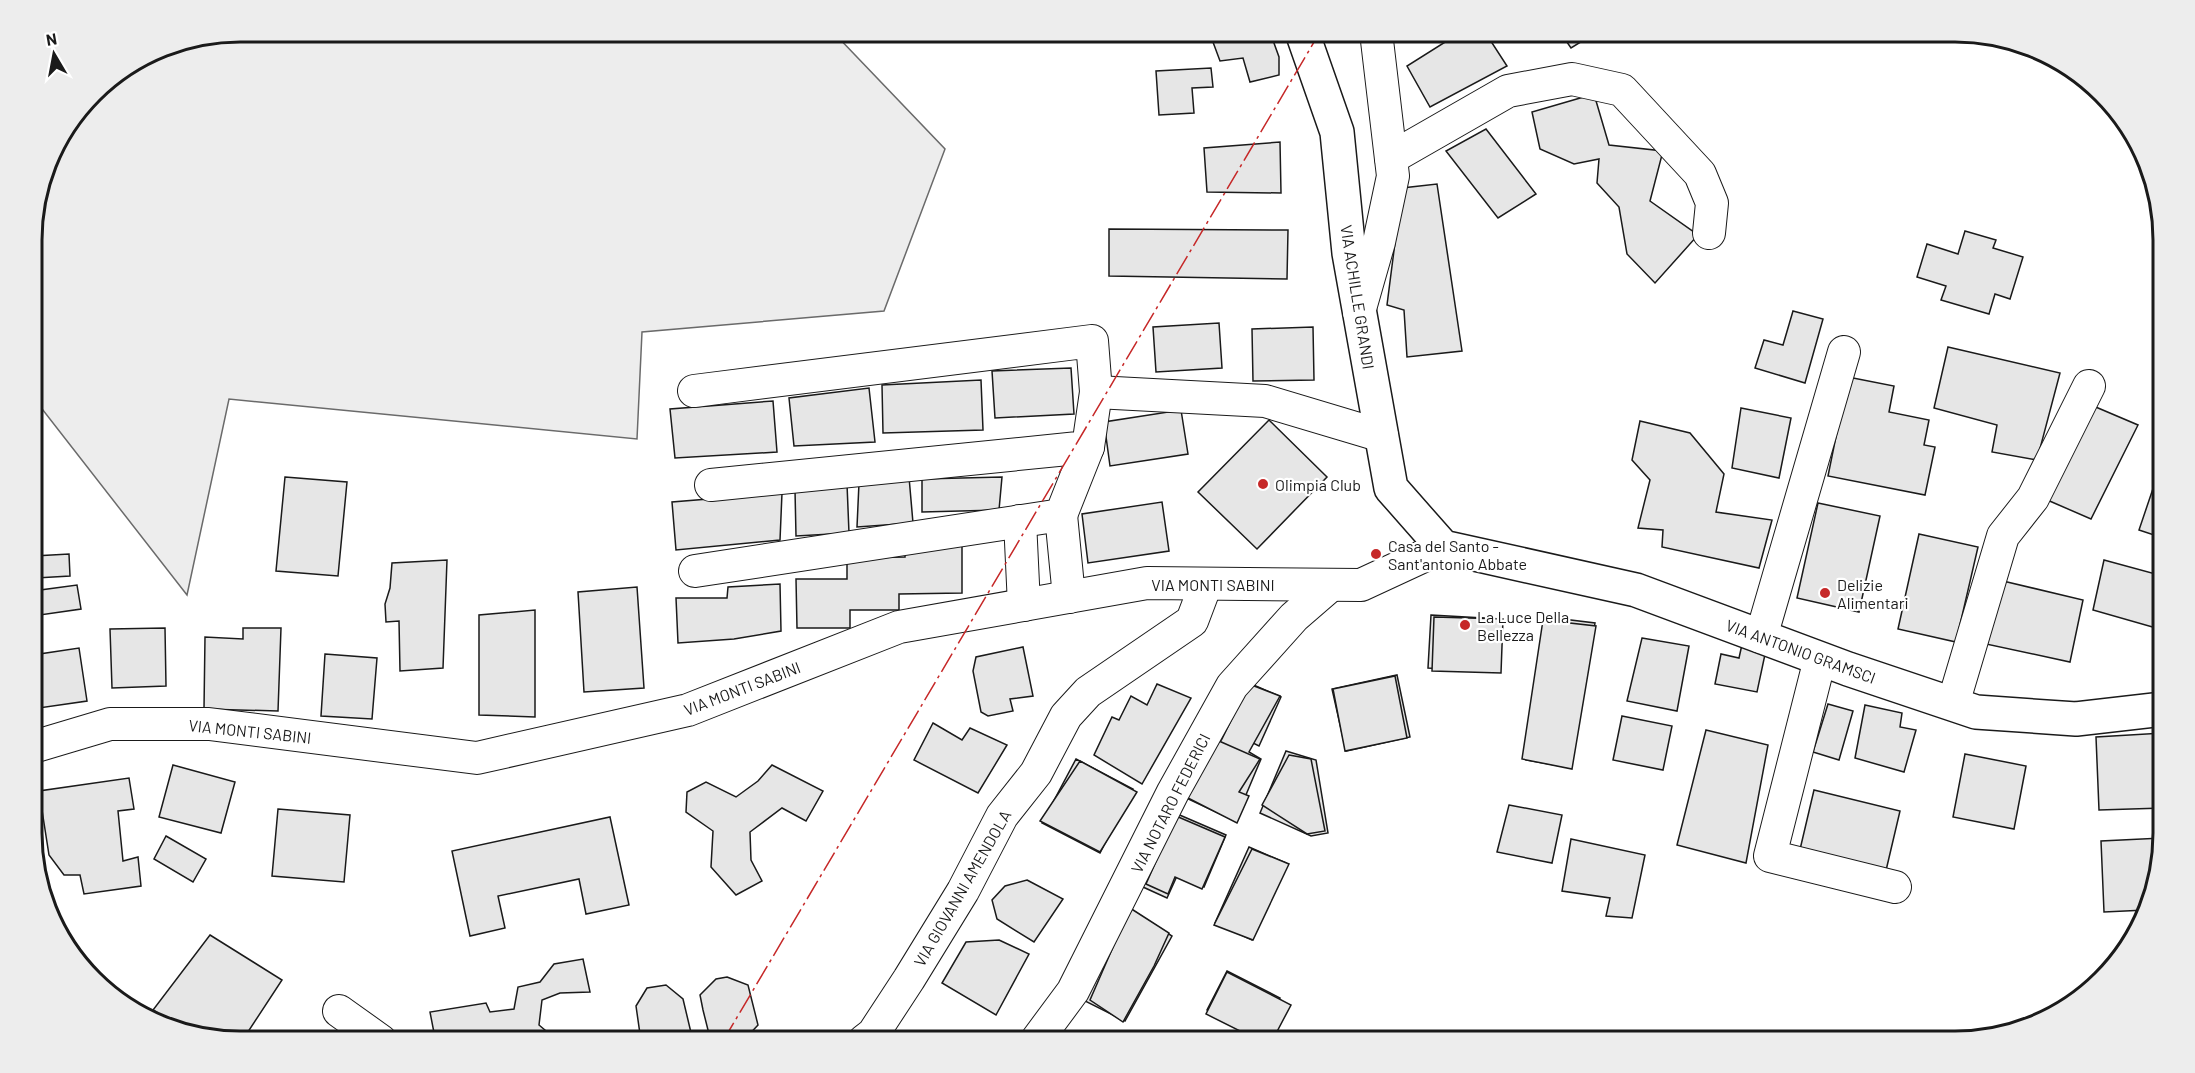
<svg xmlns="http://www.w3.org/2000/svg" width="2195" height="1073" font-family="Barlow,sans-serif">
<rect width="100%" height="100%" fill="#fff"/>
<polygon fill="#ededed" stroke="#6a6a6a" stroke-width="1.5" points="240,32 833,32 945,149 884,311 642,332 637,439 229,399 187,595 32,396 32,226 53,148 102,83 160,47"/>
<g fill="#e6e6e6" stroke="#1a1a1a" stroke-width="1.5">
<polygon points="1220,32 1270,32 1279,57 1279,75 1250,82 1243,58 1220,61 1210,34"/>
<polygon points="1461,32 1485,32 1507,66 1430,107 1407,66"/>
<polygon points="1560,32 1597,32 1571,48"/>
<polygon points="1211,68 1213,87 1192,88 1194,113 1159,115 1156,71"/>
<polygon points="1594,94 1609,145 1663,151 1650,201 1698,235 1655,283 1627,254 1619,207 1597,183 1599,159 1574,164 1540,149 1532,112"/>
<polygon points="1486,129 1536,194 1498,218 1446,151"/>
<polygon points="1280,142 1281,193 1207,192 1204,148"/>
<polygon points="1437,184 1462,351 1407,357 1404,310 1387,305 1402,188"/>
<polygon points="1109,229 1288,230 1287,279 1109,276"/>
<polygon points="1965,231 1996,240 1993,248 2023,257 2010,299 1995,294 1989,314 1941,300 1946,286 1917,277 1927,244 1958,254"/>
<polygon points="1793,311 1823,319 1805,383 1755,368 1764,340 1783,345"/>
<polygon points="1219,323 1222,368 1156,372 1153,327"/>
<polygon points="1313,327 1314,380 1253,381 1252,329"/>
<polygon points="1948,347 2060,373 2037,460 1992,452 1997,425 1934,408"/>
<polygon points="1071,368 1074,414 995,418 992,371"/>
<polygon points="1848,377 1894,386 1889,412 1929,420 1924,445 1935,447 1925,495 1828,476"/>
<polygon points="981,380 983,430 883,433 882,385"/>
<polygon points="869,388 875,442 794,446 789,398"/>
<polygon points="773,401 777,452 675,458 670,409"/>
<polygon points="2091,405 2138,425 2091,519 2045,499"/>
<polygon points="1741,408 1791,418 1779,478 1732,468"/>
<polygon points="1181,410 1188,454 1110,466 1104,422"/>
<polygon points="1269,420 1327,477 1257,549 1198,492"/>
<polygon points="1640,421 1690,433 1724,474 1716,512 1772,520 1759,568 1662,547 1663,530 1638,528 1650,480 1632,460"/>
<polygon points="2162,462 2163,538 2139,530"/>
<polygon points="285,477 347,482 338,576 276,571"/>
<polygon points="909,477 913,523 857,527 859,483"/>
<polygon points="1002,477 999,510 922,512 922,479"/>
<polygon points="847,484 849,533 796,536 795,490"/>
<polygon points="782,493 780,540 676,550 672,502"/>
<polygon points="1162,502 1169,551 1088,563 1082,514"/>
<polygon points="1818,503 1880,516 1859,612 1797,598"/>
<polygon points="1919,534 1978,547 1956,642 1898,629"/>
<polygon points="962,545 962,593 899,594 899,610 850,610 850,628 797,628 796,579 847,579 847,558 905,557 905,546"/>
<polygon points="69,554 70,576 36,578 34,556"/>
<polygon points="447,560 443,668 400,671 399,621 386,622 385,604 390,588 392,563"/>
<polygon points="2104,560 2163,576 2163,630 2093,610"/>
<polygon points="2003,581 2083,600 2070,662 1986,644"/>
<polygon points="780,584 781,631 734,639 678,643 676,598 727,598 728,587"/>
<polygon points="77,585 81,609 33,616 33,591"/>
<polygon points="637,587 644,688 584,692 578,592"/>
<polygon points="535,610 535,717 479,715 479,615"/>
<polygon points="1431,615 1501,619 1498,672 1428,668"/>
<polygon points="1434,617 1503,619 1501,673 1432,671"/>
<polygon points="1546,617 1595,623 1571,768 1526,760"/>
<polygon points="1543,620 1596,626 1572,769 1522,759"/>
<polygon points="165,628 166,686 112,688 110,629"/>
<polygon points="243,628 281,628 278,711 204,709 205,637 243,639"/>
<polygon points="1642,638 1689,646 1677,711 1627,701"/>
<polygon points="1743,640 1767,645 1757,692 1715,684 1721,654 1739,658"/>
<polygon points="1023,647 1033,696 1010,699 1013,711 988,716 981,712 973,671 976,657"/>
<polygon points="79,648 87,701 39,708 33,655"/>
<polygon points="325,654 377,658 372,719 321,716"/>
<polygon points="1397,675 1410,737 1346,751 1332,689"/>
<polygon points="1395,676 1407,738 1345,751 1333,689"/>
<polygon points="1249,683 1281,697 1259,746 1225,729"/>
<polygon points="1157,684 1191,698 1142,784 1094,755 1112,717 1119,720 1131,696 1147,705"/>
<polygon points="1249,684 1280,696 1249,752 1261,759 1235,821 1184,797 1222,739"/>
<polygon points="1828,704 1853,711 1839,760 1813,752"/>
<polygon points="1865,705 1902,713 1900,727 1916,730 1904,772 1855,758"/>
<polygon points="1622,716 1672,726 1663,770 1613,760"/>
<polygon points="933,723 962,740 970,728 1007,745 978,793 914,760"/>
<polygon points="1706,730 1768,745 1746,863 1677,845"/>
<polygon points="2163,733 2163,808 2099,810 2096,737"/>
<polygon points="1219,741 1260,759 1239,792 1249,796 1237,823 1186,797"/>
<polygon points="1286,751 1316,760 1328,833 1311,836 1260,813"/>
<polygon points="1965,754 2026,766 2014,829 1953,817"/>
<polygon points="1289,755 1311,759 1325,831 1307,834 1262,805"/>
<polygon points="1076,759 1133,789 1100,853 1042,823"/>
<polygon points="1080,761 1137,792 1100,852 1040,821"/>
<polygon points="173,765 235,782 221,833 159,817"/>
<polygon points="772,765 823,791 806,821 782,808 750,832 751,860 762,881 736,895 711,867 713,831 686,812 687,792 706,782 736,797 758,781"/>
<polygon points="129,778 134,809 118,811 123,861 138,857 141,886 84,894 80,875 64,875 49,855 39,791"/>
<polygon points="1814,790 1900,811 1884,879 1798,858"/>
<polygon points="1509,805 1562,815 1552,863 1497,852"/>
<polygon points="278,809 350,815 344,882 272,876"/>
<polygon points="1175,813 1226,835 1204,887 1177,876 1167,898 1143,887"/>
<polygon points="1176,816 1225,837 1202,889 1175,877 1168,894 1146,884"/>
<polygon points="610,817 629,905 586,914 579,879 498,896 505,928 470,936 452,851"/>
<polygon points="166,836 206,859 193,882 154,859"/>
<polygon points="2162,838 2146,910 2104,912 2101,841"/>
<polygon points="1571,839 1645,855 1632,918 1606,916 1610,898 1562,891"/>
<polygon points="1249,847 1286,863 1252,940 1215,923"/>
<polygon points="1252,849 1289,864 1253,940 1214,925"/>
<polygon points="1027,880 1063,899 1034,942 997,919 992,900 1005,886"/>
<polygon points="1129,908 1172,936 1125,1021 1083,1000"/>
<polygon points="1130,908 1169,933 1154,966 1123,1022 1090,1000"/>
<polygon points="210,935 282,980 242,1041 181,1028 153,1010"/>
<polygon points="999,940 1029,954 996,1015 942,983 966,942"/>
<polygon points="583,959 590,992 560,993 542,1000 539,1025 558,1041 442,1041 435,1038 430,1012 486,1003 490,1012 514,1009 518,987 540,982 554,964"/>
<polygon points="1227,971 1280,998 1259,1037 1207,1010"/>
<polygon points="1227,972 1291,1005 1272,1041 1260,1041 1206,1014"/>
<polygon points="727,977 748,985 758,1025 743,1041 722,1041 709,1034 703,1010 700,995 716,979"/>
<polygon points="666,985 683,999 693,1041 641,1041 636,1006 647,988"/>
<polygon points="583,1038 587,1041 561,1041"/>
</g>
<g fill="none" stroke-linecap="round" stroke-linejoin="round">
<g stroke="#1a1a1a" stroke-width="34">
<g id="minor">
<polyline points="1391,158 1508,91 1572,79 1622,90 1700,174 1712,203 1709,233"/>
<polyline points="1359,312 1379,242 1393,176 1376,32"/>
<polyline points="694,391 1092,341 1096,392 1088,447 711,485"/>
<polyline points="1096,392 1265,401 1382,436"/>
<polyline points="1061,515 1069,597"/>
<polyline points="1020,521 1024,605"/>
<polyline points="695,571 1061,515 1088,447"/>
<polyline points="1761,637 1844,352"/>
<polyline points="1820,659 1770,856 1895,887"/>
<polyline points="1953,704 2003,536 2033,498 2089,386"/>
<polyline points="33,747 110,724 209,724 477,758 688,710 899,627 1147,583 1361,585 1443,547"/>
<polyline points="339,1011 381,1041"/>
<polyline points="864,1041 873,1034 909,979 963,891 1002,816 1036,773 1066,716 1088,692 1192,621 1206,584"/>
<polyline points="1036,1041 1073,991 1173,792 1232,686 1294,617 1331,585"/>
</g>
</g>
<g stroke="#1a1a1a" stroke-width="36">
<polyline id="major" points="1302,32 1337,132 1349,253 1391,488 1443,547 1636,590 1848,669 1976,712 2076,719 2163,709"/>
</g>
<use href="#minor" stroke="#fff" stroke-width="32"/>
<use href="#major" stroke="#fff" stroke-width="33"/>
<polyline stroke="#c62828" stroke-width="1.5" stroke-dasharray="21 4.5 3 4.5" stroke-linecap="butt" points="723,1041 1320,32"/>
</g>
<g fill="#c62828" stroke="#fff" stroke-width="2">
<circle cx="1263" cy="484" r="6"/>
<circle cx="1376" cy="554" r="6"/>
<circle cx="1825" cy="593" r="6"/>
<circle cx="1465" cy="625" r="6"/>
</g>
<g text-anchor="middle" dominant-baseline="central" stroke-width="4.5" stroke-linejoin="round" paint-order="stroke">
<g font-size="16" fill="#1a1a1a" stroke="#fff">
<text transform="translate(1358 297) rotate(81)">VIA ACHILLE GRANDI</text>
<text x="1213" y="584">VIA MONTI SABINI</text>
<text transform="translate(1801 651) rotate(20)">VIA ANTONIO GRAMSCI</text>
<text transform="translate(742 688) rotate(-21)">VIA MONTI SABINI</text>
<text transform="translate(250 731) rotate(6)">VIA MONTI SABINI</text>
<text transform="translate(1170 803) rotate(-63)">VIA NOTARO FEDERICI</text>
<text transform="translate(962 888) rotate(-60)">VIA GIOVANNI AMENDOLA</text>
</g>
<g font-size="16" fill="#1a1a1a" stroke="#fff" text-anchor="start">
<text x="1275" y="484">Olimpia Club</text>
<text x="1388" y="545">Casa del Santo -<tspan x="1388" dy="18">Sant'antonio Abbate</tspan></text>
<text x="1837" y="584">Delizie<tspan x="1837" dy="18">Alimentari</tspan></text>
<text x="1477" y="616">La Luce Della<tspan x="1477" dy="18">Bellezza</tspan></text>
</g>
</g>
<path d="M0 0H2195V1073H0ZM240 42H1955A198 198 0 0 1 2153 240V833A198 198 0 0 1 1955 1031H240A198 198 0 0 1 42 833V240A198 198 0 0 1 240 42Z" fill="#ededed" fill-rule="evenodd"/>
<path fill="none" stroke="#1a1a1a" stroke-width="3" d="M240 42H1955A198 198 0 0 1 2153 240V833A198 198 0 0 1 1955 1031H240A198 198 0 0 1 42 833V240A198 198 0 0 1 240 42Z"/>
<g transform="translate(54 54) rotate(350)" stroke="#ffffff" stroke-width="4.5" paint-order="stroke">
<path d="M0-4.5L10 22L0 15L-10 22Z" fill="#1a1a1a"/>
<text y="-9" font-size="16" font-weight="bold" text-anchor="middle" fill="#1a1a1a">N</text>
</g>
</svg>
